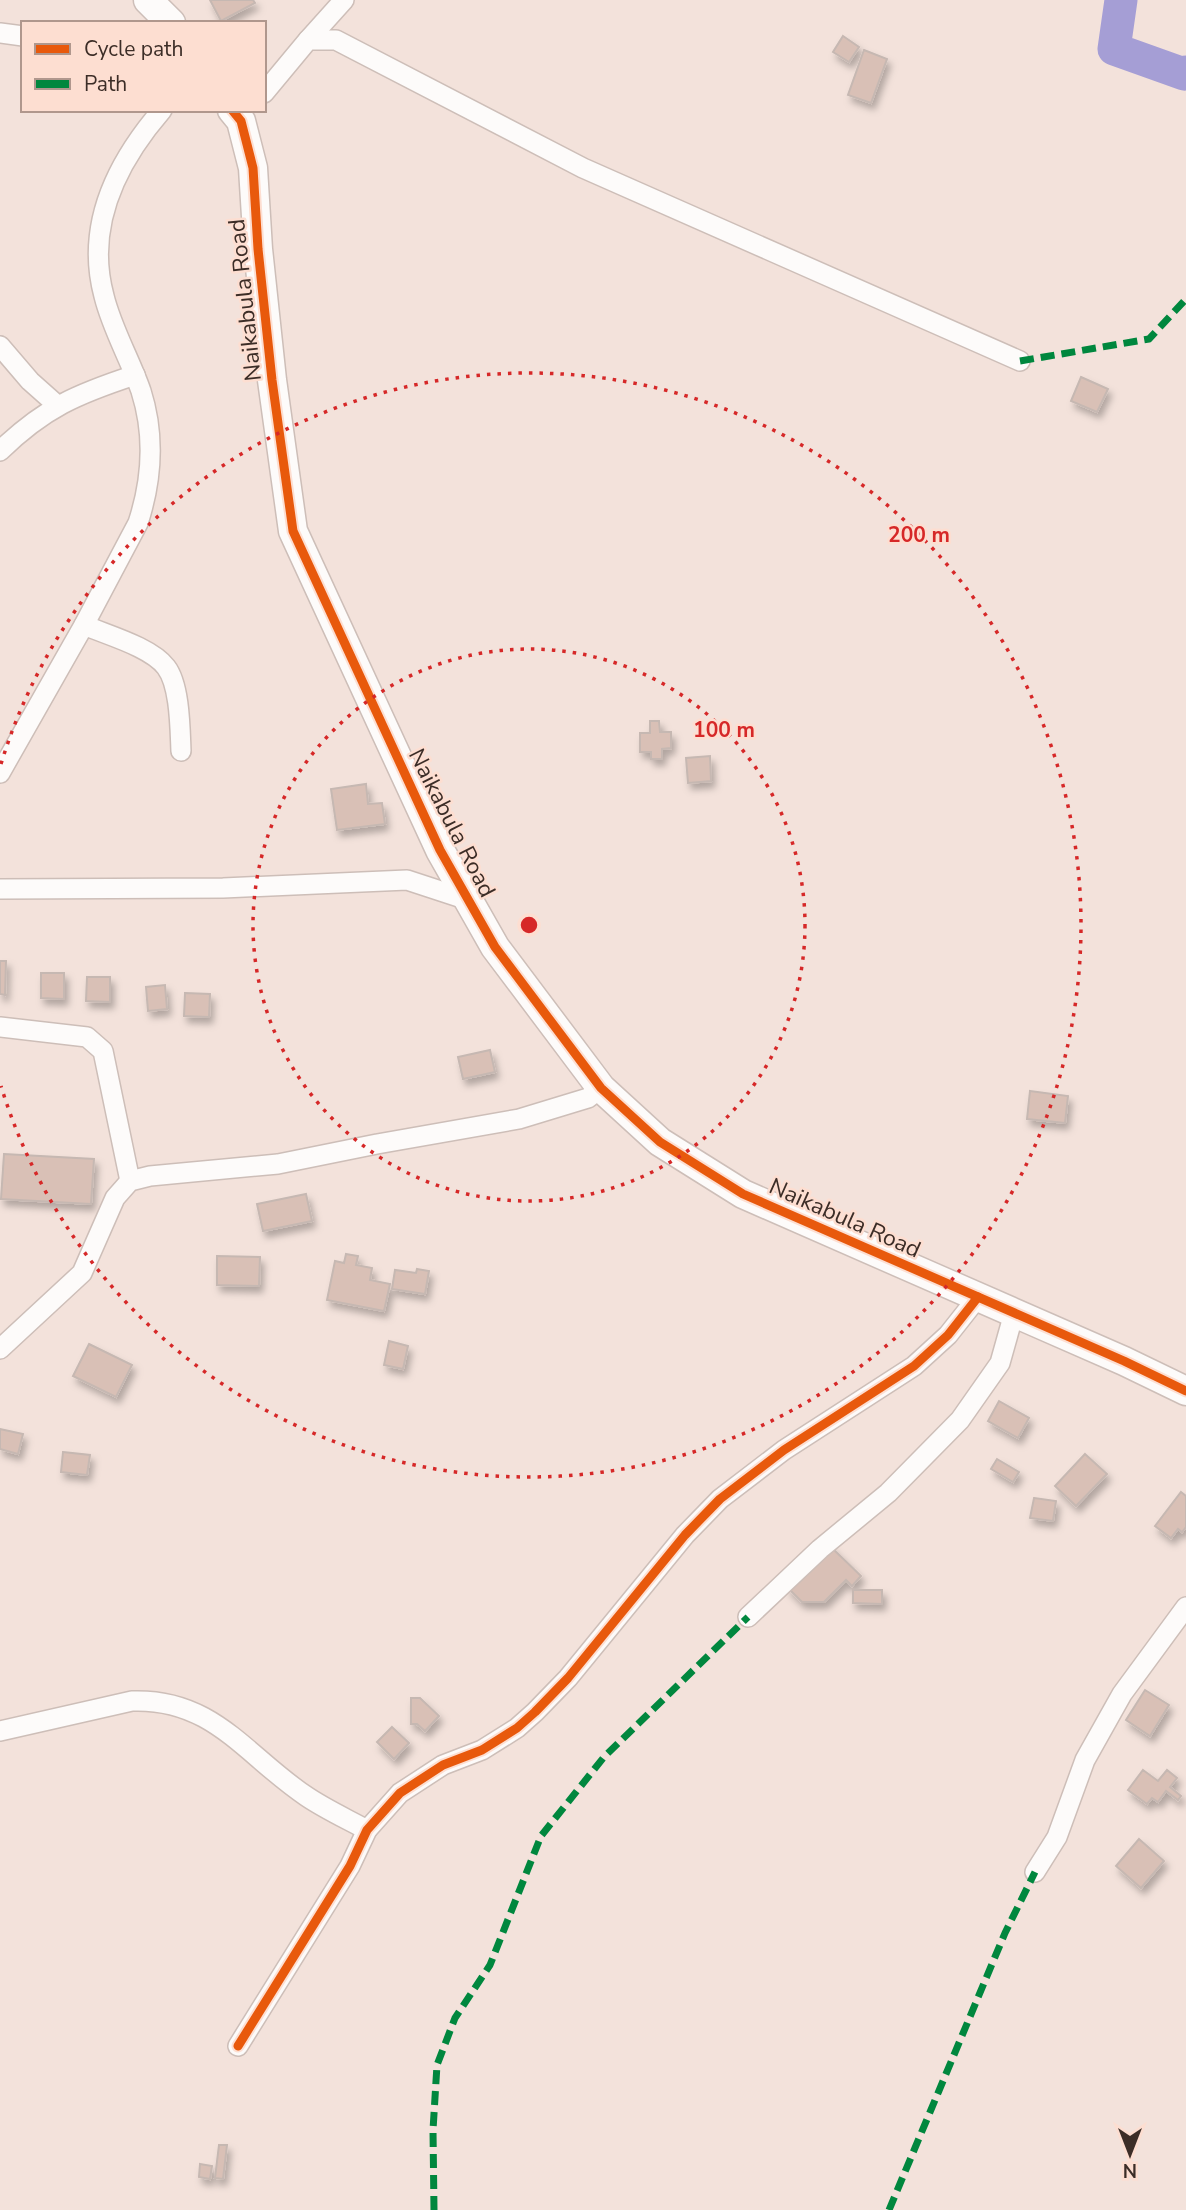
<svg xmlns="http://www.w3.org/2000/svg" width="1186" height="2210" font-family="'Nunito Sans',sans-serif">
<defs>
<filter id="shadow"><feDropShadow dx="3.5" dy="6" stdDeviation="3.5" flood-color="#0004"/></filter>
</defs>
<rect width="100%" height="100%" fill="#f3e2db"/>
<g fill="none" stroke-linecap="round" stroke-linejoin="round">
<polyline stroke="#a59ed5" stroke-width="33" points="1121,0 1114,49 1184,74 1186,72"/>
</g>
<g fill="#d9c0b6" stroke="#c6b8b2" stroke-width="2" filter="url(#shadow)">
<polygon points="210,0 253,0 255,3 221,21"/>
<polygon points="843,36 859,47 849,62 833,52"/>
<polygon points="864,50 887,59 871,103 848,95"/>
<polygon points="1081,377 1108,389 1097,412 1071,401"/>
<polygon points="650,721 659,721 660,732 671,732 671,748 662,749 662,759 651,759 651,752 640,752 640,733 650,733"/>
<polygon points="710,756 711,781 688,783 686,758"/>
<polygon points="366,784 368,804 382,803 385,824 337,830 331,789"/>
<polygon points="0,961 6,961 5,995 0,994"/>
<polygon points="41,973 64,973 64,999 41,998"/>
<polygon points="87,977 110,977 110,1002 86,1001"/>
<polygon points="165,985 167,1009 148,1011 146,987"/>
<polygon points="185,993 210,994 209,1017 184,1016"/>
<polygon points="490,1050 495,1072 463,1079 458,1057"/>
<polygon points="1030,1091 1068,1096 1065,1123 1027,1119"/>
<polygon points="4,1154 94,1159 91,1204 1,1199"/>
<polygon points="306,1194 312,1221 263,1231 257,1204"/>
<polygon points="346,1254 358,1256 356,1265 372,1268 370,1280 390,1284 384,1311 327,1300 335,1261 344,1263"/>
<polygon points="217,1256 260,1257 259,1286 217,1285"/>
<polygon points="417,1269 429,1271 425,1294 392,1289 395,1270 416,1273"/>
<polygon points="389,1341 408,1346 403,1369 384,1365"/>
<polygon points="89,1344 132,1365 116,1397 73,1376"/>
<polygon points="999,1401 1029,1418 1018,1438 988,1421"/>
<polygon points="0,1429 23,1434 18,1454 0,1449"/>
<polygon points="63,1452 90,1455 87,1475 61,1472"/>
<polygon points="1085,1454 1107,1474 1076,1506 1055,1486"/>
<polygon points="997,1459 1019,1472 1013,1482 991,1469"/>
<polygon points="1181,1492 1186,1496 1186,1527 1182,1532 1178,1529 1171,1538 1155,1526"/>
<polygon points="1034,1498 1056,1501 1053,1521 1030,1518"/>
<polygon points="829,1545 861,1576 852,1586 846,1580 824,1602 802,1602 787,1587"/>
<polygon points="853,1590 882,1590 882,1604 853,1603"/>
<polygon points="1145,1690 1169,1705 1150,1736 1126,1720"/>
<polygon points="411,1698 420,1698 439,1716 425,1731 417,1724 411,1724"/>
<polygon points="392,1727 409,1743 394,1759 377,1742"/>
<polygon points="1143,1770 1158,1781 1167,1770 1177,1778 1170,1787 1181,1796 1178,1800 1166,1791 1158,1802 1152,1798 1147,1804 1128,1790"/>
<polygon points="1139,1839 1164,1861 1141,1888 1116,1866"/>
<polygon points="219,2145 227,2145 223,2179 215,2178"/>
<polygon points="200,2164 212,2166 210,2179 199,2177"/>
</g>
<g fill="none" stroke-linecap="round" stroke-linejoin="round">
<g stroke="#cdbeb8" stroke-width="22">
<g id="street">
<polyline points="0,33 23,36"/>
<polyline points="308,40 344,0"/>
<polyline points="264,93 308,40 336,40 583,168 1020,361"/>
<polyline points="0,346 30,381 57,405"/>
<path d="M0 451C44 408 77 394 135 375"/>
<path d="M84 625C107 635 151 647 166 667 180 685 180 728 181 751"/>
<path d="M0 773 84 625 138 523C152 480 155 435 141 391 130 359 112 329 104 296 85 226 117 162 162 110"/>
<polyline points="0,889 223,888 407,880 468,900"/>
<polyline points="0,1027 87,1037 103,1051 130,1181"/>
<polyline points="0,1349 82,1273 115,1198 130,1181 150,1176 278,1164 377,1144 519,1119 588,1098 601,1088"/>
<polyline points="748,1617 820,1549 888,1493 960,1420 1000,1363 1014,1313"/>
<path d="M0 1731 132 1701C213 1698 245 1755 306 1796 325 1809 347 1819 367 1830"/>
<polyline points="1035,1872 1057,1837 1085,1760 1122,1694 1186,1607"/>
<polyline points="238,2046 350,1866 367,1830 400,1793 443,1765 482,1750 517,1728 535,1712 568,1678 685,1535 720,1499 784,1450 914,1366 948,1335 978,1297"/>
</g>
</g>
<g stroke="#cdbeb8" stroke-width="31">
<g id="secondary">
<polyline points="148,0 171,23"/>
<polyline points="232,110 241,121 253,168 258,249 272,380 293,531 440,850 495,947 601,1088 660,1142 743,1194 1124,1361 1186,1391"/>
</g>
</g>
<use href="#street" stroke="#fdfbfa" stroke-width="19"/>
<use href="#secondary" stroke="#fdfbfa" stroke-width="28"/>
<g stroke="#00873e" stroke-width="7" stroke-dasharray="14 7" stroke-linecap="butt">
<polyline points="1020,361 1149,339 1186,299"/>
<polyline points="434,2210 433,2130 437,2065 455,2018 490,1965 541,1836 604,1757 748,1617"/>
<polyline points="889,2210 1005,1933 1035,1872"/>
</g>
<g stroke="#fdded1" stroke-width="13">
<g id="cycleway">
<polyline points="232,110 241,121 253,168 258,249 272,380 293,531 440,850 495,947 601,1088 660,1142 743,1194 1124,1361 1186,1391"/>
<polyline points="238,2046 350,1866 367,1830 400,1793 443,1765 482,1750 517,1728 535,1712 568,1678 685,1535 720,1499 784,1450 914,1366 948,1335 978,1297"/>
</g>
</g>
<use href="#cycleway" stroke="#e8590c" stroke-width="9"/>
</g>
<g fill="none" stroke="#d62828" stroke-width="3.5" stroke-dasharray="3.5 7">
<circle cx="529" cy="925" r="276"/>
<path d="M1 764A552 552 0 1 1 1 1086"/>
</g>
<g text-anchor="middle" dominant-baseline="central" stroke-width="5" stroke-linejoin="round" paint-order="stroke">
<g font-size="23" fill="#3c2d27" stroke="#fdded1">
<text transform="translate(245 300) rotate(-96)">Naikabula Road</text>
<text transform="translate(452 823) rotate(63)">Naikabula Road</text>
<text transform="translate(845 1218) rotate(24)">Naikabula Road</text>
</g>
</g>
<circle cx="529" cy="925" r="10" fill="#d62828" stroke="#fdded1" stroke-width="3.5"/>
<g font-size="21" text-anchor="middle" font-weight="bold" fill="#d62828" stroke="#fdded1" stroke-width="5" stroke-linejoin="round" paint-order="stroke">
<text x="919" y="542">200 m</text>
<text x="724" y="737">100 m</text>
</g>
<rect x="21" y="21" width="245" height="91" fill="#fdded1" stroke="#b0978d" stroke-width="2"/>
<rect x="35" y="44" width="35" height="10" fill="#e8590c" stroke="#b0978d" stroke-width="2"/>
<text x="84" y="56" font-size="21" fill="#3c2d27">Cycle path</text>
<rect x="35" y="79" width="35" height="10" fill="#00873e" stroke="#b0978d" stroke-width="2"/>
<text x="84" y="91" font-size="21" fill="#3c2d27">Path</text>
<g transform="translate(1130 2154) rotate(180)" stroke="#fdded1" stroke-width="5" paint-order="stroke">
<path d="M0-5L12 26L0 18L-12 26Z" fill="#3c2d27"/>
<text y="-10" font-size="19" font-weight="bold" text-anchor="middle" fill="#3c2d27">N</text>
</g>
</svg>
